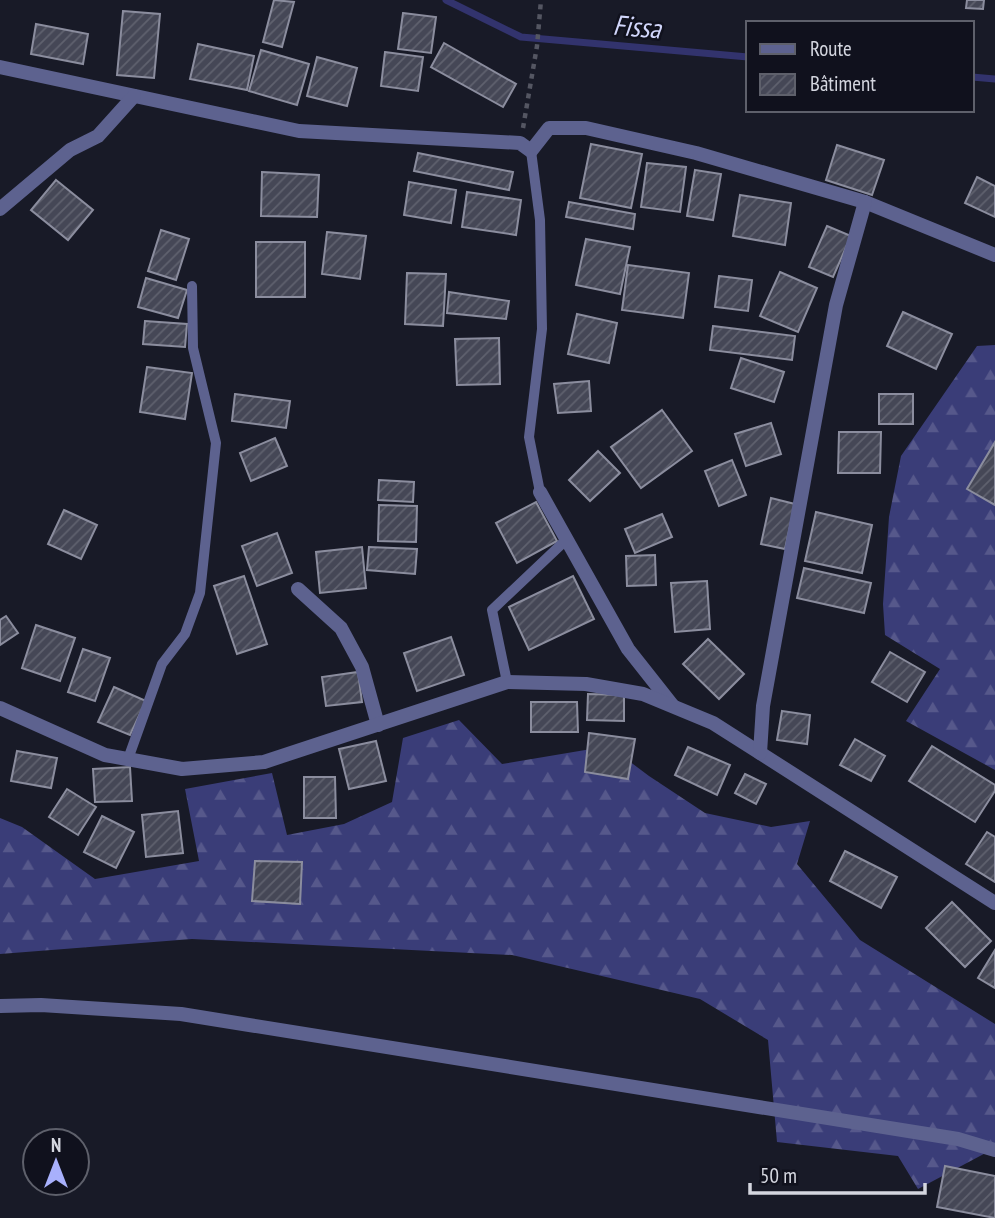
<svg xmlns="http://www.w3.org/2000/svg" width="995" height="1218" font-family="'PT Sans Narrow',sans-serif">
<defs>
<pattern id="forest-firs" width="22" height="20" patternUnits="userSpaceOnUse" patternTransform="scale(1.75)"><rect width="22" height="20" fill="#3a3d78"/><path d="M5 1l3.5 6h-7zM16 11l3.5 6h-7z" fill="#56588b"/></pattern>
<pattern id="building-hatch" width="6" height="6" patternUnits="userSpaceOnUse" patternTransform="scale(1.75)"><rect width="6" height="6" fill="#454756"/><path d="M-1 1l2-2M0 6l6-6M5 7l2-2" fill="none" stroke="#5f616e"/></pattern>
</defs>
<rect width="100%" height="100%" fill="#181a27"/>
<g fill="url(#forest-firs)">
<polygon points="995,345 995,770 906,721 940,669 885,635 883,604 889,517 901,456 977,346"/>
<polygon points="459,720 502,764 609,746 649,776 705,813 771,827 810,821 797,864 860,940 995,1024 995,1148 918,1189 898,1156 777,1142 768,1040 700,999 512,955 192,939 0,954 0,818 22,827 95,879 199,861 185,789 272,773 287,835 344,824 392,802 403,738"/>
</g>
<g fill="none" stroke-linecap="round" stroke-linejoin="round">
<g stroke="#32336d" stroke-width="7">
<polyline points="446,0 521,37 748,57"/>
<polyline points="972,77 995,79"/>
</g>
</g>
<g fill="url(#building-hatch)" stroke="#8b8d9e" stroke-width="2">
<polygon points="274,0 294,2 282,47 263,42"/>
<polygon points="967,0 984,0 983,9 966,8"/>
<polygon points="123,11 160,14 154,78 117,75"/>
<polygon points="403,13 436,17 431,53 398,49"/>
<polygon points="36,24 88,34 83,64 31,54"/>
<polygon points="444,43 516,84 503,107 431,67"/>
<polygon points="198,44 254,56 247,90 190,79"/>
<polygon points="261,50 309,64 297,105 249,91"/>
<polygon points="385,52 423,57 418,91 381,86"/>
<polygon points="317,57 357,68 347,106 307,96"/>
<polygon points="591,144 642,154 631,208 580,198"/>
<polygon points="837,145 884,160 872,195 826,180"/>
<polygon points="418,153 513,172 509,190 414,171"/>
<polygon points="647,163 686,167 680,212 641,207"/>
<polygon points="695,170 721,174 713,220 687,216"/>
<polygon points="262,172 319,175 317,217 261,216"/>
<polygon points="977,177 995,186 995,217 965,203"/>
<polygon points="56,180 93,210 68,240 31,210"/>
<polygon points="409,182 456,190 451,223 404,215"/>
<polygon points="467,192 521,200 516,235 462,227"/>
<polygon points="740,195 791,203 785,245 733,236"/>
<polygon points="569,202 635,214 633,229 566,217"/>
<polygon points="827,226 851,236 833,277 809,267"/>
<polygon points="161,230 189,239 176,280 148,271"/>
<polygon points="327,232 366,236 360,279 322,274"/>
<polygon points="586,239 630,247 620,294 576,285"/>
<rect x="256" y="242" width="49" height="55"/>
<polygon points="628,265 689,273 683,318 622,310"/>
<polygon points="780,272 817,288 798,332 760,316"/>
<polygon points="407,273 446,274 443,326 405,324"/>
<polygon points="719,276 752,280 748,311 715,307"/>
<polygon points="146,278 187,290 178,318 138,307"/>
<polygon points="449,292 509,301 506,319 447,313"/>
<polygon points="903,312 952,334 936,369 887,346"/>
<polygon points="577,314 617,323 609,363 568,354"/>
<polygon points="145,321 187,324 185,347 143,344"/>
<polygon points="713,326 795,336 792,360 710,350"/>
<polygon points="499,338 500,384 457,385 455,339"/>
<polygon points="741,358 784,372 774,402 731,388"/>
<polygon points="147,367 192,373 185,419 140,412"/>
<polygon points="589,381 591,411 558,413 554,384"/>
<polygon points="235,394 290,401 286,428 232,421"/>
<rect x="879" y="394" width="34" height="30"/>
<polygon points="662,410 692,451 641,488 611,447"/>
<polygon points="771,423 781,454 746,466 735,434"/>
<polygon points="839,432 881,432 880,473 838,473"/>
<polygon points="275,438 287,466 251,481 240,453"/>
<polygon points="995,442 995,505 967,489"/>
<polygon points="598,451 620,473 590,501 569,480"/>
<polygon points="732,460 746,495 719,506 705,471"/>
<polygon points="379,480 414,482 413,502 378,500"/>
<polygon points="771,498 795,504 785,549 761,544"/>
<polygon points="536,502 557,541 517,563 496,523"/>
<polygon points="379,505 417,506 416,542 378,541"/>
<polygon points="64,510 97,525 81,559 48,544"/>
<polygon points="816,512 872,525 862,573 805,561"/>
<polygon points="662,514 672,537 635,553 625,529"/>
<polygon points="277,533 292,573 257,586 242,546"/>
<polygon points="362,547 366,588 320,593 316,552"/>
<polygon points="369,547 417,549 415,574 367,570"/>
<polygon points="655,555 656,585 627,586 626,556"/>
<polygon points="804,568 871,583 864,613 797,598"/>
<polygon points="244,576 267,644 237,654 214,586"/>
<polygon points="573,576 594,619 529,650 509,607"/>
<polygon points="707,581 710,629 675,632 671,583"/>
<polygon points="6,616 18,633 0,645 0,620"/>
<polygon points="36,625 75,638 60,681 22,668"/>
<polygon points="451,637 464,675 417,691 404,653"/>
<polygon points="708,639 744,674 719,699 683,664"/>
<polygon points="83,649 110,658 95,701 68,692"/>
<polygon points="890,652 925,672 907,702 872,682"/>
<polygon points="358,672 362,702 326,706 322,677"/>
<polygon points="114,687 146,701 130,735 98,722"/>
<polygon points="588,694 624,695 624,721 587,720"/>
<polygon points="531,702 577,702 578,732 531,732"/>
<polygon points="782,711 810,715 807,744 777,740"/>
<polygon points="589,733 635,739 628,779 585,772"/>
<polygon points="855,739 885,756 871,781 840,765"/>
<polygon points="376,741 386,781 349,789 339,749"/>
<polygon points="932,746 995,785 995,791 975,822 909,781"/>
<polygon points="688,747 730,765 717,795 675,775"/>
<polygon points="17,751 57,758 51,788 11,781"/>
<polygon points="130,767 132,801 95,802 93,769"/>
<polygon points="745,774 766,784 756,804 735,793"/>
<polygon points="304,777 335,777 336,818 304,818"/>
<polygon points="67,789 96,807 78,835 49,817"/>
<polygon points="178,811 183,853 146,857 142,815"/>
<polygon points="102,816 134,832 116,868 84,852"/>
<polygon points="987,832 995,837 995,882 966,864"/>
<polygon points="845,851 897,877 881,908 830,881"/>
<polygon points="255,861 302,862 300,904 252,901"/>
<polygon points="952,902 991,941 965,967 926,928"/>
<polygon points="995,950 995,988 978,978"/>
<polygon points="945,1166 995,1176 995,1218 937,1207"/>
</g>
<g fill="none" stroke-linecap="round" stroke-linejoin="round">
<polyline stroke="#545662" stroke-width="4.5" stroke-dasharray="5 5" stroke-linecap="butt" points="523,128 537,46 541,0"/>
<g stroke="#5d628f" stroke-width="10">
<polyline points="531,151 540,220 542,329 529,437 540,492"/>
<polyline points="507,682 492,610 567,539"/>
<polyline points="128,759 162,664 185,634 200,593 216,443 193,348 192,286"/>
</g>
<g stroke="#5d628f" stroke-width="14">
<polyline points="0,67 299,131 520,143 531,151 549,128 586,128 696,153 865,202 995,255"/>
<polyline points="0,209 70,150 98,136 134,96"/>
<polyline points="540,492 628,649 673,706"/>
<polyline points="298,589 341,628 362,667 378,725"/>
<polyline points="0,708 105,755 182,769 264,762 507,682 586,684 643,694 713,723 995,903"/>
<polyline points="760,753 763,706 836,305 865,202"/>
<polyline points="0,1006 41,1005 181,1014 958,1139 995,1150"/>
</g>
</g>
<g text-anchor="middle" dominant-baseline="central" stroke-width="5" stroke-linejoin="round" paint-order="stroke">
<g font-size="28" font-style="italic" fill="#d1d6fb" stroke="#10111d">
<text transform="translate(637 26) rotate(5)">Fissa</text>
</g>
</g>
<rect x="746" y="21" width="228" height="91" fill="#10111d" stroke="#5e606b" stroke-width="2"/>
<rect x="760" y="44" width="35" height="10" fill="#5d628f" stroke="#5e606b" stroke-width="2"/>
<text x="810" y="56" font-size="21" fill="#d4d6df">Route</text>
<rect x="760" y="74" width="35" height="21" fill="url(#building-hatch)" stroke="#5e606b" stroke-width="2"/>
<text x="810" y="91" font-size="21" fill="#d4d6df">Bâtiment</text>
<g transform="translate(56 1162)"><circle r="33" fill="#10111d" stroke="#5e606b" stroke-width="2"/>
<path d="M0-5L12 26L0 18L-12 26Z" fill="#a8b0fc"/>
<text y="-10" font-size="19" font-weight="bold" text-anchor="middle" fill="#d4d6df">N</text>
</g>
<path d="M750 1183v10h175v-10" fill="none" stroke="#d4d6df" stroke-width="3.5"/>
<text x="760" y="1183" font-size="21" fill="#d4d6df" stroke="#10111d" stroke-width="5" paint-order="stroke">50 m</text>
</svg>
